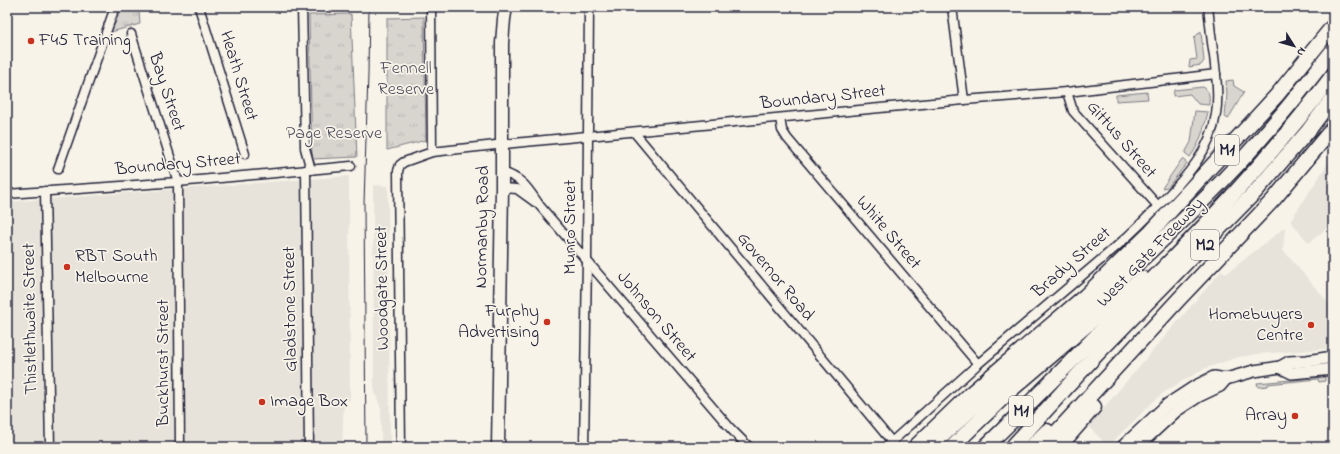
<svg xmlns="http://www.w3.org/2000/svg" width="1340" height="454" font-family="'Indie Flower',sans-serif">
<defs>
<pattern id="park-tufts" width="24" height="20" patternUnits="userSpaceOnUse"><rect width="24" height="20" fill="#d8d5cf"/><path d="M3 7l-1-3M5 7V3M7 7l1-3M15 17l-1-3M17 17v-4M19 17l1-3" fill="none" stroke="#b9b7b3"/></pattern>
</defs>
<rect width="100%" height="100%" fill="#f7f3e8"/>
<filter id="ink" filterUnits="userSpaceOnUse"><feTurbulence type="fractalNoise" baseFrequency=".025" numOctaves="2"/><feDisplacementMap in="SourceGraphic" scale="8" xChannelSelector="R" yChannelSelector="G"/><feConvolveMatrix kernelMatrix="1 2 1 2 8 2 1 2 1" color-interpolation-filters="sRGB"/></filter>
<g filter="url(#ink)">
<g fill="#e7e3db">
<polygon points="1333,156 1333,223 1309,243 1290,221"/>
<polygon points="349,176 350,400 344,401 342,447 7,447 7,202"/>
<polygon points="373,185 388,186 390,447 381,447 381,409 374,389"/>
<polygon points="1285,227 1283,250 1333,308 1333,347 1325,349 1258,354 1239,357 1206,368 1183,381 1163,393 1152,403 1108,446 1088,426 1222,270 1226,274"/>
</g>
<g fill="#d8d5cf" stroke="#7d7c85">
<polygon points="1201,31 1204,61 1201,65 1189,67 1190,60 1197,59 1194,38"/>
<polygon points="1233,80 1234,86 1244,92 1228,119 1225,117 1227,94 1226,81"/>
<path d="M1203 87C1211 91 1209 98 1209 105L1198 104 1190 94 1173 96 1174 90Z"/>
<polygon points="1147,92 1148,99 1116,101 1116,95"/>
<path d="M1195 111 1208 112C1204 128 1200 144 1190 157L1185 153 1191 142Z"/>
<polygon points="1182,159 1187,163 1168,187 1162,188"/>
<polygon points="1325,377 1325,381 1319,382 1318,379 1268,384 1268,386 1258,387 1257,383"/>
</g>
<g fill="url(#park-tufts)" stroke="#7d7c85">
<polygon points="121,10 139,11 140,24 111,32"/>
<polygon points="351,14 357,157 312,159 309,15"/>
<polygon points="424,17 426,140 387,150 387,18"/>
</g>
<g fill="none" stroke-linecap="round" stroke-linejoin="round">
<g stroke="#22223b" stroke-width="11">
<g id="minor">
<polyline points="199,7 245,154"/>
<polyline points="302,7 305,146"/>
<polyline points="431,7 432,152"/>
<polyline points="952,7 964,100"/>
<polyline points="131,34 178,182 180,447"/>
<polyline points="1067,92 1073,111 1158,206"/>
<polyline points="780,118 782,130 787,138 978,364"/>
<polyline points="634,132 892,442"/>
<polyline points="305,148 311,170"/>
<polyline points="58,169 115,7"/>
<polyline points="306,170 309,447"/>
<path d="M502 172C524 179 528 189 540 206L731 429 749 447"/>
<polyline points="502,188 517,189 535,202"/>
<polyline points="45,191 50,447"/>
<polyline points="7,194 178,182 351,166"/>
<polyline points="401,447 398,171 400,165 404,162 432,152 514,143 964,100 1067,92 1216,74"/>
<polyline points="584,447 587,261 589,7"/>
<path d="M886 447 978 364 1117 246C1133 232 1147 218 1161 203 1186 177 1211 151 1216 114 1219 95 1216 75 1214 56 1211 39 1210 23 1208 7"/>
</g>
</g>
<g stroke="#22223b" stroke-width="14">
<g id="secondary">
<polyline points="1280,367 1292,373 1333,369"/>
<polyline points="1122,447 1168,404 1194,387 1214,377 1226,379 1254,371 1280,367 1289,362 1307,361 1333,357"/>
<polyline points="1137,447 1176,411 1199,396 1220,386 1226,379"/>
</g>
</g>
<g stroke="#22223b" stroke-width="15">
<polyline id="primary" points="498,447 502,188 502,43 504,19 506,7"/>
</g>
<g stroke="#22223b" stroke-width="17">
<g id="motorway">
<polyline points="1014,445 1097,354 1256,191 1308,131 1333,98"/>
<polyline points="915,447 970,394 1085,296 1151,232 1277,95 1333,26"/>
<path d="M931 447C991 388 1059 336 1121 278 1175 229 1229 178 1276 121 1296 98 1314 74 1333 50"/>
<polyline points="952,447 1011,390 1142,278"/>
<path d="M985 447C1029 405 1071 361 1114 318 1191 241 1267 163 1333 75"/>
<polyline points="1031,447 1047,431"/>
<polyline points="1043,447 1179,299 1274,199 1333,128"/>
<polyline points="1059,447 1094,407"/>
</g>
</g>
<use href="#minor" stroke="#f7f3e8" stroke-width="8"/>
<use href="#secondary" stroke="#f7f3e8" stroke-width="11"/>
<use href="#primary" stroke="#f7f3e8" stroke-width="12"/>
<use href="#motorway" stroke="#f7f3e8" stroke-width="14"/>
<polyline stroke="#22223b" stroke-width="1" points="366,447 364,204 368,74 369,7"/>
</g>
</g>
<g fill="#c8321e" stroke="#f7f3e8" stroke-width="1.5">
<circle cx="31" cy="41" r="4"/>
<circle cx="67" cy="267" r="4"/>
<circle cx="547" cy="322" r="4"/>
<circle cx="1311" cy="325" r="4"/>
<circle cx="262" cy="402" r="4"/>
<circle cx="1295" cy="416" r="4"/>
</g>
<g text-anchor="middle" dominant-baseline="central" stroke-width="3.5" stroke-linejoin="round" paint-order="stroke">
<g fill="#f7f3e8" stroke="#62616f" stroke-width="1">
<rect x="1215" y="135" width="24" height="30" rx="3"/>
<rect x="1191" y="230" width="28" height="30" rx="3"/>
<rect x="1009" y="396" width="24" height="30" rx="3"/>
</g>
<g font-size="17" font-weight="bold" fill="#22223b">
<text x="1227" y="150">M1</text>
<text x="1205" y="245">M2</text>
<text x="1021" y="411">M1</text>
</g>
<g font-size="18" fill="#22223b" stroke="#f7f3e8" text-anchor="start">
<text x="39" y="41">F45 Training</text>
<text x="75" y="257">RBT South<tspan x="75" dy="21">Melbourne</tspan></text>
<text x="539" y="312" text-anchor="end">Furphy<tspan x="539" dy="21">Advertising</tspan></text>
<text x="1303" y="315" text-anchor="end">Homebuyers<tspan x="1303" dy="21">Centre</tspan></text>
<text x="270" y="402">Image Box</text>
<text x="1287" y="416" text-anchor="end">Array</text>
</g>
<g font-size="18" fill="#504f60" stroke="#f7f3e8">
<text x="406" y="69">Fennell<tspan x="406" dy="21">Reserve</tspan></text>
<text x="334" y="134">Page Reserve</text>
</g>
<g font-size="18" fill="#22223b" stroke="#f7f3e8">
<text transform="translate(238 76) rotate(73)">Heath Street</text>
<text transform="translate(166 92) rotate(72)">Bay Street</text>
<text transform="translate(823 98) rotate(-6)">Boundary Street</text>
<text transform="translate(1121 140) rotate(49)">Gittus Street</text>
<text transform="translate(178 165) rotate(-5)">Boundary Street</text>
<text transform="translate(483 227) rotate(-89)">Normanby Road</text>
<text transform="translate(571 227) rotate(-90)">Munro Street</text>
<text transform="translate(888 233) rotate(50)">White Street</text>
<text transform="translate(1151 253) rotate(-46)">West Gate Freeway</text>
<text transform="translate(1072 263) rotate(-41)">Brady Street</text>
<text transform="translate(775 277) rotate(50)">Governor Road</text>
<text transform="translate(383 288) rotate(-91)">Woodgate Street</text>
<text transform="translate(291 309) rotate(-91)">Gladstone Street</text>
<text transform="translate(656 317) rotate(50)">Johnson Street</text>
<text transform="translate(31 319) rotate(-91)">Thistlethwaite Street</text>
<text transform="translate(164 363) rotate(-90)">Buckhurst Street</text>
</g>
</g>
<rect width="1340" height="454" fill="none" stroke="#f7f3e8" stroke-width="24"/>
<rect x="12" y="12" width="1316" height="430" fill="none" stroke="#22223b" stroke-width="1.5" filter="url(#ink)"/>
<g transform="translate(1294 46) rotate(127)" stroke="#f7f3e8" stroke-width="3" paint-order="stroke">
<path d="M0-3L7 15L0 10L-7 15Z" fill="#22223b"/>
<text y="-6" font-size="11" font-weight="bold" text-anchor="middle" fill="#22223b">N</text>
</g>
</svg>
